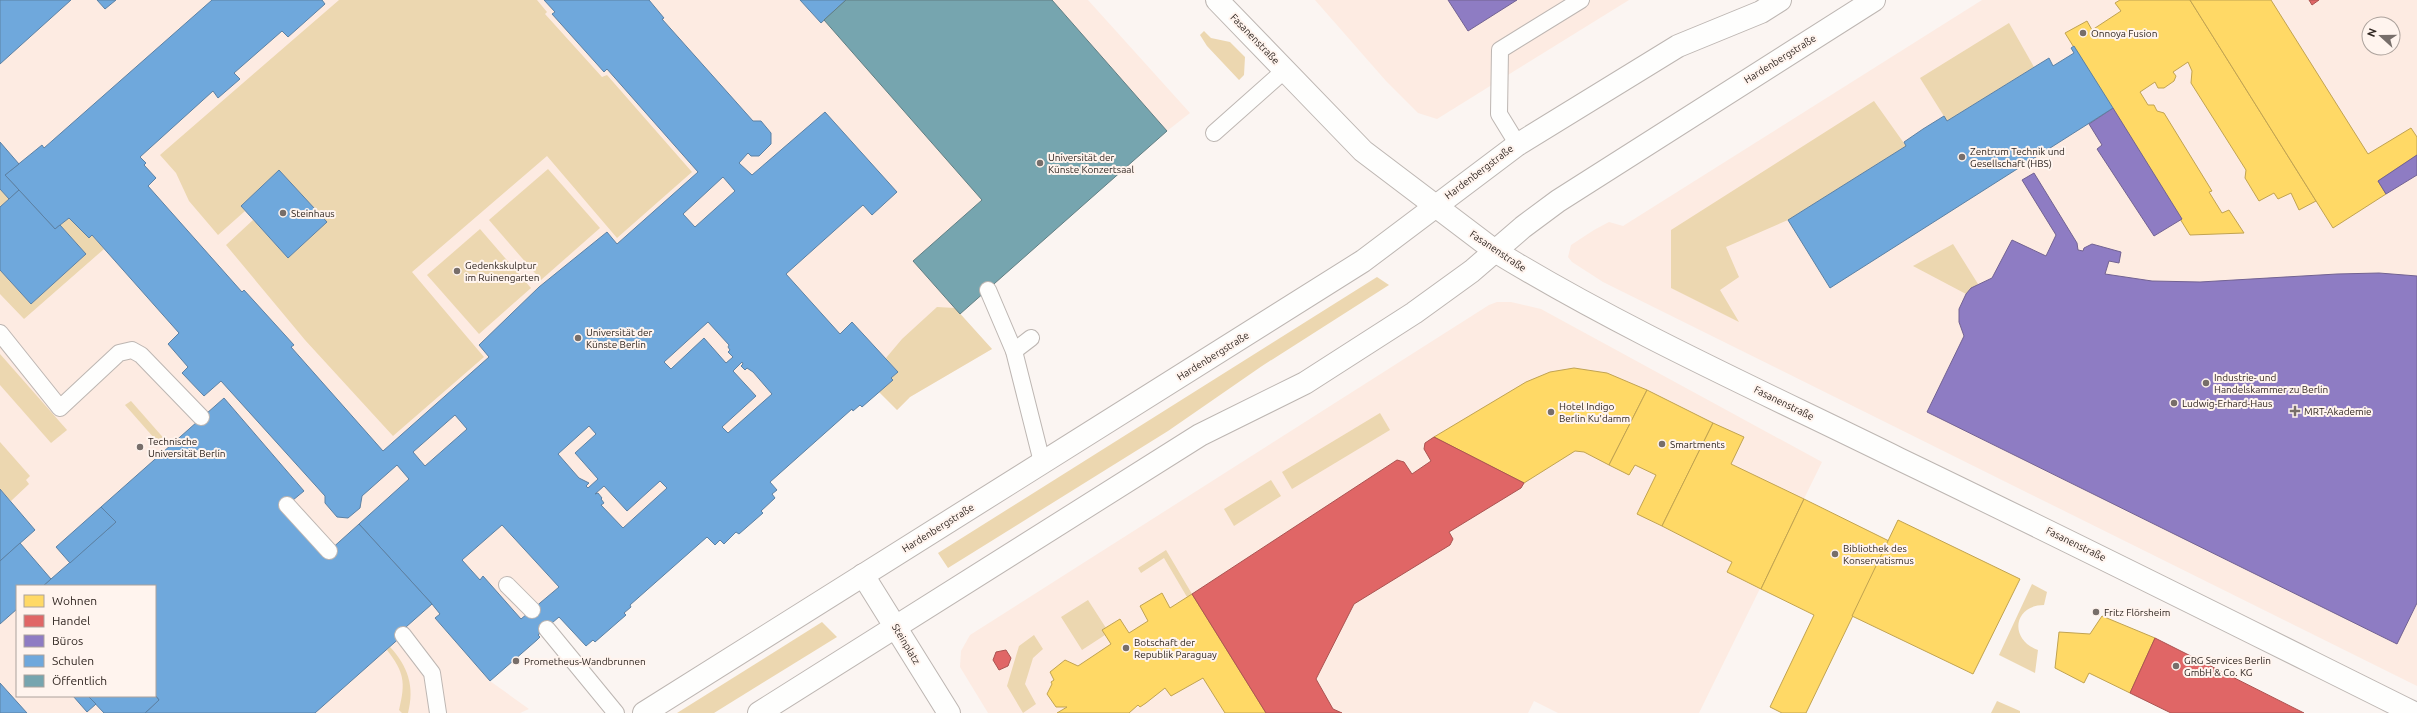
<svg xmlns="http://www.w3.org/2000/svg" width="2417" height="713" font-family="Ubuntu,sans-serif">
<rect width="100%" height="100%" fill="#fbf5f2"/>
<g fill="#fdebe2" fill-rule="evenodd">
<path d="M0 0H1088L1190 113 1167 131 960 314 992 349 910 397 897 410 879 392 862 407 860 405 853 411 851 410 770 482 772 494 775 498 762 511 763 513 739 534 736 532 724 544 720 540 715 545 707 537 630 605 631 607 625 613 626 615 595 642 593 640 586 646 559 617 539 635 540 637 537 640 490 681 529 709 520 713H0ZM17 586H155V696H17Z"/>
<polygon points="1315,0 1629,0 1437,119 1418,113 1386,81"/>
<path d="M1982 0H2417V686L1603 282 1572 262 1568 257 1571 245 1594 230 1609 222 1623 226ZM2369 24H2393V48H2369Z"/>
<polygon points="1497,302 1511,302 1541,309 1822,462 1699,713 1558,713 1534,701 1528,713 988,713 960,667 961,651 970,635 1489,305"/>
</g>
<g fill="#ecd7b0">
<polygon points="339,0 537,0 547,12 545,14 602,77 607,75 692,172 617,238 547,156 412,272 484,357 393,436 305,340 226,245 253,220 288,258 327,222 279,170 241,206 245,211 218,235 189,201 176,173 160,155"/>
<polygon points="2009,23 2034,67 1947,121 1920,78"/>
<polygon points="1204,31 1211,38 1230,42 1245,57 1244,75 1239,80 1207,46 1200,35"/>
<polygon points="1874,101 1906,146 1788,220 1726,247 1739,277 1720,290 1739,322 1671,288 1671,230"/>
<polygon points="548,169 600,228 541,280 489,220"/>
<polygon points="0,189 9,199 0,207"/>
<polygon points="69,218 89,238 92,235 104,249 24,319 0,294 0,270 31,304 86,254 60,225"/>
<polygon points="480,229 531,288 479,334 427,275"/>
<polygon points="1953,244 1978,284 1966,294 1913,266"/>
<polygon points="1377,277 1389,285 1262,366 1168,431 948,568 938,553"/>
<polygon points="937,307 955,308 992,349 910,397 897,410 879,392 892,380 891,378 898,372 886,358 902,339"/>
<polygon points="0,354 67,430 51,443 0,385"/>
<polygon points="131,401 167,442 162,447 125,405"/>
<polygon points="1380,413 1390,430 1292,489 1282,472"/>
<polygon points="0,442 30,476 26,480 29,484 11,501 0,489"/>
<polygon points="1271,480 1281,496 1234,526 1224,509"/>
<polygon points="1166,550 1192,594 1187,597 1164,558 1141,573 1138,568"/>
<path d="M2032 584 2047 592 2044 605C2013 605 2009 640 2038 650L2035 673 1999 655Z"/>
<polygon points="1088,600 1106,628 1102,630 1105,635 1082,650 1061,617"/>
<polygon points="822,622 837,637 714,713 677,713"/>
<polygon points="1034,635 1043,649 1033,658 1025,684 1036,704 1023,713 1007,686 1019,646"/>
<path d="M390 647C408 666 415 687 408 713H402L399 710C406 682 404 672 387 650Z"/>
<polygon points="1997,701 2020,711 2020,713 1991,713"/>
</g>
<g fill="#ffd966" stroke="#c1a351">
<polygon points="2120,0 2190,0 2316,201 2299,210 2291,193 2278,199 2274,193 2259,201 2245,178 2246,170 2191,83 2192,71 2188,62 2173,72 2176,76 2174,81 2164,88 2158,88 2155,82 2140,92 2148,105 2154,105 2157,111 2164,113 2212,191 2209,192 2222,213 2229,210 2244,233 2190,235 2065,33 2087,21 2092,30 2121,11 2115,3"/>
<polygon points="2190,0 2271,0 2368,154 2411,128 2417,137 2417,155 2378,181 2386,194 2333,228"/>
<polygon points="1574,368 1607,373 1647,390 1609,465 1584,452 1575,451 1524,483 1434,437 1526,382 1550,372"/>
<polygon points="1647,390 1713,423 1662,526 1637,514 1656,475 1635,465 1629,475 1609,465"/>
<polygon points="1713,423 1744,437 1731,464 1804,499 1761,589 1727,572 1732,562 1662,526"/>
<polygon points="1804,499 1889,541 1806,713 1782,713 1770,707 1814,615 1761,589"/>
<polygon points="1898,520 2020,579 1973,674 1852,616"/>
<polygon points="1162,593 1170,608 1192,594 1266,713 1225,713 1203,678 1171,696 1165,688 1146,703 1140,707 1138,705 1129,713 1057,713 1067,707 1056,707 1047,694 1052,684 1051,682 1054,680 1050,672 1065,660 1078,666 1111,644 1102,630 1120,619 1129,633 1148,621 1140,606"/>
<polygon points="2102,616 2155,638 2130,693 2089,673 2084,683 2055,668 2059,632 2090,634"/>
</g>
<g fill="#e06666" stroke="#ab5351">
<polygon points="2309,0 2319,0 2312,5"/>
<polygon points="1434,437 1524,483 1521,488 1449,532 1453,539 1450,545 1354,604 1316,679 1333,709 1342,713 1266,713 1192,594 1397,460 1404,462 1412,474 1431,461 1424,449 1425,443"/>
<polygon points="2155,638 2304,713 2171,713 2130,693"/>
<polygon points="1006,650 1011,658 1008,666 999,670 993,660 996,652"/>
</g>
<g fill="#8e7cc3" stroke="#726292">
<polygon points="1448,0 1517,0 1468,31"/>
<polygon points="2113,108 2182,219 2154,236 2097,149 2102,145 2089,124"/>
<polygon points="2417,155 2417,175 2386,194 2378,181"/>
<polygon points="2034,173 2077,243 2078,250 2083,251 2084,248 2092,244 2121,252 2119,263 2109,261 2105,274 2152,281 2200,282 2337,274 2379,273 2417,276 2417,603 2397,644 1927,412 1964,336 1959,322 1959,309 1966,294 1971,288 1992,278 2012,240 2046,256 2056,235 2022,180"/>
</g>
<g fill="#6fa8dc" stroke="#5c81a4" fill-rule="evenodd">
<polygon points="0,0 71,0 0,64"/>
<polygon points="97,0 116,0 105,9"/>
<path d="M212 0H322L325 4 288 37 282 31 234 73 240 79 218 98 213 91 140 157 146 163 144 165 156 178 148 186 242 292 244 290 294 345 291 347 383 451 489 357 479 345 539 287 607 232 617 244 698 172 607 69 604 72 552 14 555 12 544 0H649L664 18 662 19 753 121H761L771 133V144L759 156H751L748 153 739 163 752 175 825 112 897 192 872 215 863 205 786 274 840 334 852 322 898 372 891 378 893 380 862 407 860 405 853 411 852 409 770 482 777 490 772 494 775 498 761 511 763 513 739 534 736 532 724 544 720 540 715 545 707 537 630 605 631 607 624 613 626 615 595 642 593 640 586 646 559 617 538 635 540 637 537 640 490 681 435 618 440 614 432 604 359 524 409 479 397 465 362 496 360 508 348 518 337 517 325 503V496L221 381 204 396 182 373 188 367 168 344 179 333 92 235 89 238 69 218 55 229 5 175 42 145 44 148ZM723 177 735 191 695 227 683 214ZM708 322 729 345 728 347 730 350 728 352 733 357 726 363 704 338 671 369 664 362ZM742 362 743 364 741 366 745 370 747 368 753 372 772 394 728 433 722 427 756 396 733 371ZM455 415 467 429 425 466 413 452ZM589 426 596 434 575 453 598 479 588 488 586 486 589 483 579 478 558 454ZM660 481 667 488 623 528 601 505 604 503 601 499 602 498 598 493 595 494 604 486 627 511ZM502 525 559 587 521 619 483 576 480 580 462 560Z"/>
<polygon points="800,0 846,0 821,23"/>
<polygon points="2074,46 2113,108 1830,288 1788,220 1906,146 1904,142 1923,129 1944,116 1947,121 2049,58 2053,66 2074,53 2071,48"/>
<polygon points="0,142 19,164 5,175 19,190 9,199 0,189"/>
<polygon points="279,170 327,222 288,258 241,206"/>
<polygon points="19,190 55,229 60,225 86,254 31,304 0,270 0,207"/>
<polygon points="224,398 304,491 287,505 329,551 359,524 432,604 406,627 409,629 403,635 315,713 145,713 159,700 155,695 155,586 43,586 116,522 101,507"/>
<polygon points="0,489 35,530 0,561"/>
<polygon points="101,507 116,522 70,563 56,547"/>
<polygon points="20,543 51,579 43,586 17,586 17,609 0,624 0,561"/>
<polygon points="0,683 27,713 0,713"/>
<polygon points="155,695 159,700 145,713 104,713 88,696"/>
<polygon points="73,696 88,696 96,704 87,712"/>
</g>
<polygon fill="#76a5af" stroke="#617f84" points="846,0 1052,0 1167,131 960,314 913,261 982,200 824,20"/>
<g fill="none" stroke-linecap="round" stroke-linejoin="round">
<g stroke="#bdb6b2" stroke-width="18">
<g id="service">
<polyline points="1214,133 1285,70"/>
<polyline points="1518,145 1499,114 1500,50 1581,0"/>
<polyline points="988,290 1014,351 1042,462"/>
<polyline points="0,333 60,408 119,353 132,350 141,355 201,417"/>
<polyline points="1014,351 1031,338"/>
<polyline points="287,505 329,551"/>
<polyline points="507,585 532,610"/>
<polyline points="547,629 616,713"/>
<polyline points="403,635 432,673 438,713"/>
</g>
</g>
<g stroke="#bdb6b2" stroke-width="24">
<g id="minor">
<path d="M1495 251C1624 330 1763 392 1899 459 2072 542 2243 628 2414 713"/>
<polyline points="863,575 949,713"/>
</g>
</g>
<g stroke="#bdb6b2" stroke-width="24">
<polyline id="tertiary" points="1217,0 1363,151 1495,251"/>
</g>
<g stroke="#bdb6b2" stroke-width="24">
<g id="secondary">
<polyline points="644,713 1363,261 1517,145 1678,46 1761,12 1780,0"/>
<polyline points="759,713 1200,435 1305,383 1414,313 1472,271 1523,227 1558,201 1874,0"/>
</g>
</g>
<use href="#service" stroke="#fefefd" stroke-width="16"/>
<use href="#minor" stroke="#fefefd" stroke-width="22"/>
<use href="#tertiary" stroke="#fefefd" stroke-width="22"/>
<use href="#secondary" stroke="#fefefd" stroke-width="22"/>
</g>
<g fill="#776e6a" stroke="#fff4ee" stroke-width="1.5">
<circle cx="2083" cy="33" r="4"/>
<circle cx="1962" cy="157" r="4"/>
<circle cx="1040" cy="163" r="4"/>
<circle cx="283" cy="213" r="4"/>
<circle cx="457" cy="271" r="4"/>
<circle cx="578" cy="338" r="4"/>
<circle cx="2206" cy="383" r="4"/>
<circle cx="2174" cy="403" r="4"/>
<path d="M2293 405h4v4h4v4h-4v4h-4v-4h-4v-4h4z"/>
<circle cx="1551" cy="412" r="4"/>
<circle cx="1662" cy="444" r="4"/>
<circle cx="140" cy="447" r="4"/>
<circle cx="1835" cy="554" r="4"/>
<circle cx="2096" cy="612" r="4"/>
<circle cx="1126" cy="648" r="4"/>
<circle cx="516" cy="661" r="4"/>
<circle cx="2176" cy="666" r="4"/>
</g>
<g text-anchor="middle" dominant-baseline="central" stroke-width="4" stroke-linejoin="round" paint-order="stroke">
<g font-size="10" fill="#302621" stroke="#fff4ee" text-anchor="start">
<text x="2091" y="33">Onnoya Fusion</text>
<text x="1970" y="151">Zentrum Technik und<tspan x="1970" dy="12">Gesellschaft (HBS)</tspan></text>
<text x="1048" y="157">Universität der<tspan x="1048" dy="12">Künste Konzertsaal</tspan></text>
<text x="291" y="213">Steinhaus</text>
<text x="465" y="265">Gedenkskulptur<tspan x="465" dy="12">im Ruinengarten</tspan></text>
<text x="586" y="332">Universität der<tspan x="586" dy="12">Künste Berlin</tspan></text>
<text x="2214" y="377">Industrie- und<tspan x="2214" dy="12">Handelskammer zu Berlin</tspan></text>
<text x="2182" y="403">Ludwig-Erhard-Haus</text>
<text x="1559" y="406">Hotel Indigo<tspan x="1559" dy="12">Berlin Ku'damm</tspan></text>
<text x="2304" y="411">MRT-Akademie</text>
<text x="148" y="441">Technische<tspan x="148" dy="12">Universität Berlin</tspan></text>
<text x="1670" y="444">Smartments</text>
<text x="1843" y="548">Bibliothek des<tspan x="1843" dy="12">Konservatismus</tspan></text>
<text x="2104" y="612">Fritz Flörsheim</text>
<text x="1134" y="642">Botschaft der<tspan x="1134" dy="12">Republik Paraguay</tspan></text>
<text x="2184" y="660">GRG Services Berlin<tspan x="2184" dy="12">GmbH &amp; Co. KG</tspan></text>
<text x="524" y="661">Prometheus-Wandbrunnen</text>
</g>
<g font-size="10" fill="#302621" stroke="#fff4ee">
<text transform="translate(1255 39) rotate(46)">Fasanenstraße</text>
<text transform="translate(1780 59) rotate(-32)">Hardenbergstraße</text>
<text transform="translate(1479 172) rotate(-37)">Hardenbergstraße</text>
<text transform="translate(1498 251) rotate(34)">Fasanenstraße</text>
<text transform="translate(1213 356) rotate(-32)">Hardenbergstraße</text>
<text transform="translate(1784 403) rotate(26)">Fasanenstraße</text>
<text transform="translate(938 528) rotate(-32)">Hardenbergstraße</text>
<text transform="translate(2076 544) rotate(26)">Fasanenstraße</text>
<text transform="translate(906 644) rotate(59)">Steinplatz</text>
</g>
</g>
<rect x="16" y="585" width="140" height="112" fill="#fff4ee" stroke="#aca29c"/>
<rect x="24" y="595" width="20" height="12" fill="#ffd966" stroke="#aca29c"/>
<text x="52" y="605" font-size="12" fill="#302621">Wohnen</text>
<rect x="24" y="615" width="20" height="12" fill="#e06666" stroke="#aca29c"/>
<text x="52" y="625" font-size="12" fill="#302621">Handel</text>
<rect x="24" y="635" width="20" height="12" fill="#8e7cc3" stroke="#aca29c"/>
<text x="52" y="645" font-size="12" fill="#302621">Büros</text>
<rect x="24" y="655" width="20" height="12" fill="#6fa8dc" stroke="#aca29c"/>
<text x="52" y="665" font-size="12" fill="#302621">Schulen</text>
<rect x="24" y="675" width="20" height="12" fill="#76a5af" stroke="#aca29c"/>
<text x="52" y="685" font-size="12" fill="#302621">Öffentlich</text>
<g transform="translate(2381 36) rotate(291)"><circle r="19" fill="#fff4ee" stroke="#aca29c"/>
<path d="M0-3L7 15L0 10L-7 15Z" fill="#776e6a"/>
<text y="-6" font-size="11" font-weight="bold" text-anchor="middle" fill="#302621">N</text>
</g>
</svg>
